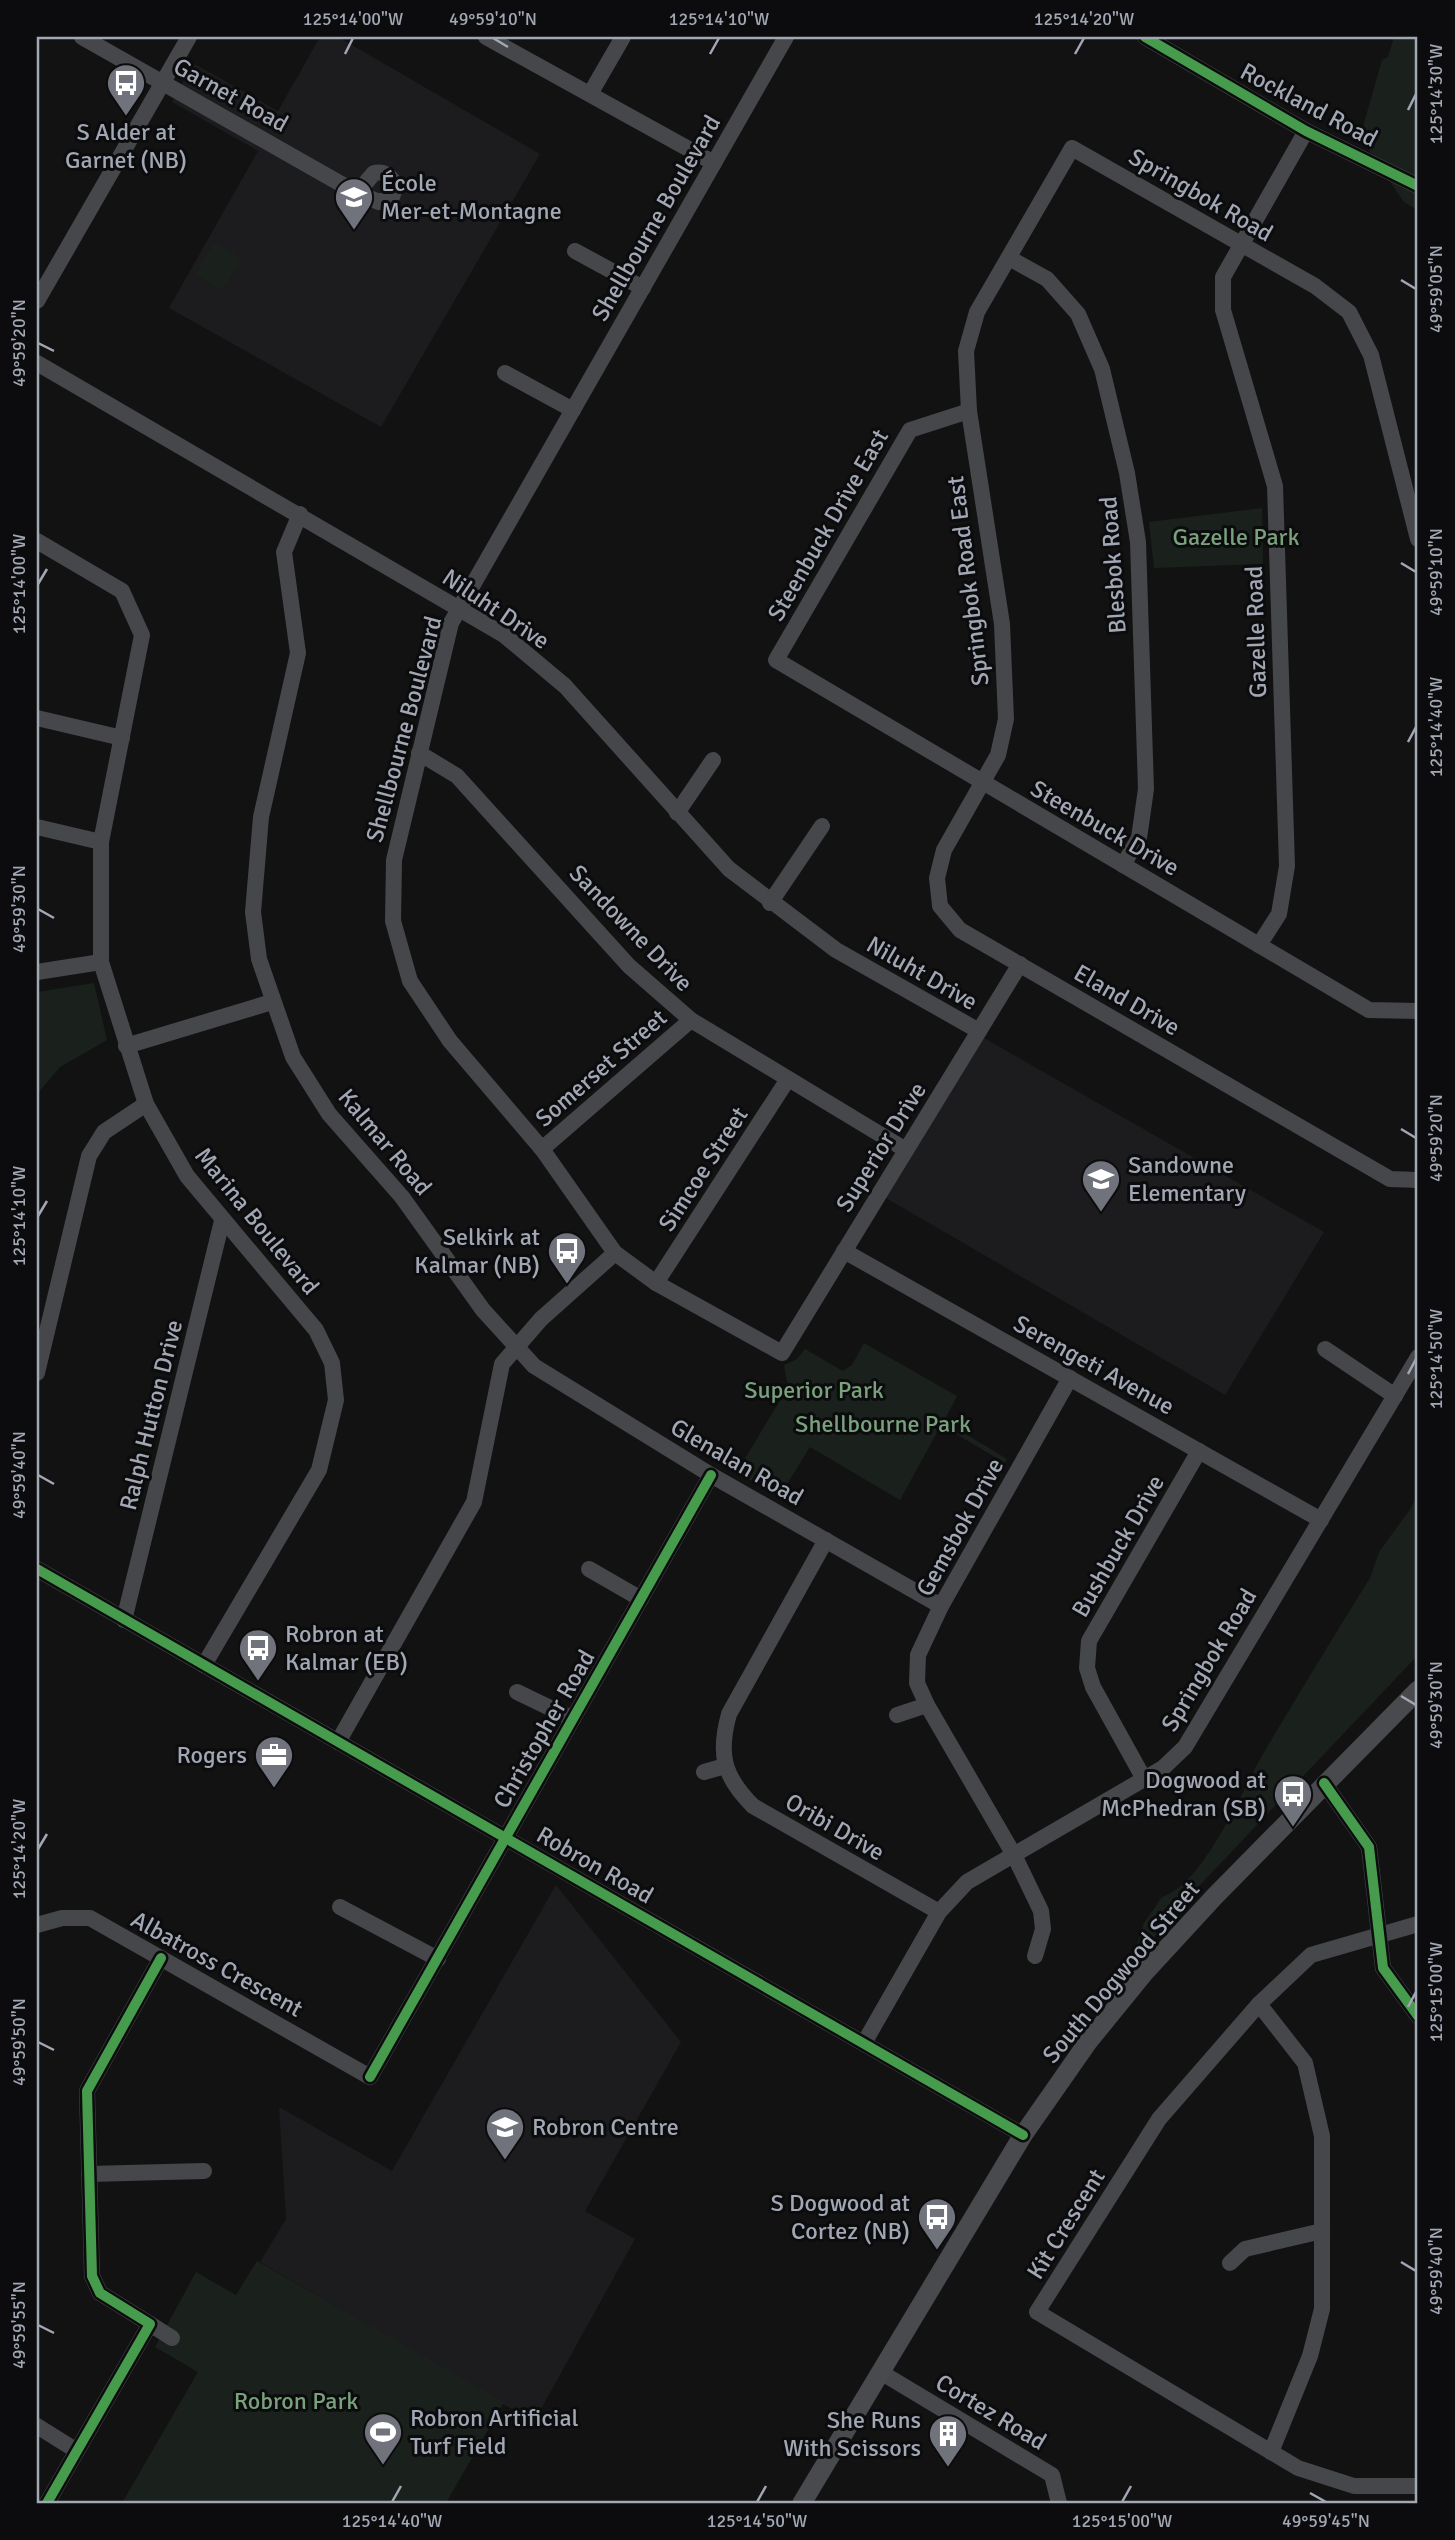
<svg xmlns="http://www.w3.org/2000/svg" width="1455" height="2540" font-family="Signika,sans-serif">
<rect width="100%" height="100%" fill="#121212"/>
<g fill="#1c1c1e">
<polygon points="320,37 338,37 540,154 381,427 169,308 258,151 172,102 193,63 278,111"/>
<polygon points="977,1034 1324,1232 1225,1395 879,1194"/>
<polygon points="556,1885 681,2042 585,2211 635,2239 534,2422 260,2262 286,2219 279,2107 392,2171"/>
</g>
<g fill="#1a211c">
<polygon points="1394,37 1418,37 1418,210 1404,202 1360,137 1382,60 1388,57"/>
<polygon points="215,242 241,258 222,290 196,275"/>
<polygon points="1262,508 1263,564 1154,568 1149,522"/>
<polygon points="94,983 107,1040 60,1067 37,1094 37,992"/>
<polygon points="864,1343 957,1396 944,1421 1007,1459 1005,1463 941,1425 900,1500 810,1447 779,1497 737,1472 788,1387 784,1365 797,1359 805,1349 843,1371 852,1365"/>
<path d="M1418 1493V1655L1182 1904 1137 1958 1133 1957 1144 1923 1162 1897C1205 1884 1244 1785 1267 1747 1301 1690 1335 1634 1370 1578L1379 1552 1411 1508Z"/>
<polygon points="257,2261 504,2402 446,2503 122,2503 198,2372 155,2347 196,2272 236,2295"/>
</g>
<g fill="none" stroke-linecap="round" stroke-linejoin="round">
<g stroke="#46474b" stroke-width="16">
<path d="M82 37 357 193 379 202 392 197 396 186C391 176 385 171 374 173L357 193"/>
<polyline points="486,37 714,163"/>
<polyline points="786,37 451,623 394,860 393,921 410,981 450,1041 542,1149 615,1253 656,1283 782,1353 1020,964"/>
<polyline points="1145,37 1306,131 1418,186"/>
<polyline points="590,94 623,37"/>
<polyline points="575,251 643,288"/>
<polyline points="1009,258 1047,279 1078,314 1102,369 1127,473 1138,542 1146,789 1139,838 1123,865"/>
<polyline points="37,301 189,37"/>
<polyline points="37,363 504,635 565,686 729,869 836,950 979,1031"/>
<polyline points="505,373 573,410"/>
<polyline points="969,411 910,430 776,660 1369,1010 1418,1011"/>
<polyline points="300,514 284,552 298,653 261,817 253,912 259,959 293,1057 329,1114 402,1197 483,1310 534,1366 711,1475 941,1606"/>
<polyline points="1418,539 1371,355 1349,312 1315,286 1072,148 977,312 966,351 969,411 1002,624 1006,719 998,755 944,850 937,878 940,906 960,930 1390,1179 1418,1180"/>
<polyline points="37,541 122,591 142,635 101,842 101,962 146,1104 187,1176 316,1330 332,1363 336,1400 319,1470 204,1665"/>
<polyline points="37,718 122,738"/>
<polyline points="419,753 457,776 629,966 691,1020 906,1150"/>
<polyline points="677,813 713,760"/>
<polyline points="37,827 101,842"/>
<polyline points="770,903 822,826"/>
<polyline points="1259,945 1279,914 1287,866 1275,486 1223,310 1223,277 1306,131"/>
<polyline points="37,972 101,962"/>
<polyline points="126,1046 272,1002"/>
<polyline points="542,1149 691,1020"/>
<polyline points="844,1251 1321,1520"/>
<polyline points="656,1283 788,1079"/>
<polyline points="1325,1349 1395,1396"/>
<polyline points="37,1373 89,1156 104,1132 146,1104"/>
<path d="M826 1540 729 1714C718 1754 723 1776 753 1806L939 1912"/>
<polyline points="37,1569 1023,2135"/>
<polyline points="589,1569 641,1599"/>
<polyline points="124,1620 222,1221"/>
<polyline points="517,1692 573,1719"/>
<polyline points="897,1715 927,1705"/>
<polyline points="338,1742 474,1502 502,1364 541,1319 615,1253"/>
<polyline points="704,1772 725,1766"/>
<polyline points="1144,1779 1093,1687 1087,1668 1089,1641 1199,1451"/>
<polyline points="1324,1783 1369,1847 1383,1968 1418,2016"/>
<polyline points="340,1907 438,1959"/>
<polyline points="1418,1924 1311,1955 1259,2004 1159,2119 1037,2312 1298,2468 1354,2486 1418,2486"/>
<polyline points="37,1925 62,1918 90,1918 370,2077 711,1475"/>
<polyline points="1035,1956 1043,1929 1041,1911 1014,1855 927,1705 917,1683 918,1655 941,1606 1070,1378"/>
<polyline points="1259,2004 1305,2063 1322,2136 1322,2309 1310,2356 1271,2452"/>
<polyline points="864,2043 939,1912 967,1882 1163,1768 1185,1747 1418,1357"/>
<polyline points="89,2174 204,2171"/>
<polyline points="1230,2263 1245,2249 1322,2231"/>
<polyline points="150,2324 172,2338"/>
<polyline points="882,2373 1052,2475 1059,2503"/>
<polyline points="37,2426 77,2451"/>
<polyline points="47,2503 150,2324 100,2293 92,2276 87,2091 161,1958"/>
</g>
<polyline stroke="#484a4d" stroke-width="19" points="802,2503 1023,2135 1088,2042 1145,1972 1215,1896 1418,1690"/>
<g stroke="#0c0c0e" stroke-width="15">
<g id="cycleway">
<polyline points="1145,37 1306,131 1418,186"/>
<polyline points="37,1569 1023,2135"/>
<polyline points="1324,1783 1369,1847 1383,1968 1418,2016"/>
<polyline points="370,2077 711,1475"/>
<polyline points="47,2503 150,2324 100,2293 92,2276 87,2091 161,1958"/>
</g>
</g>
<use href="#cycleway" stroke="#469c4c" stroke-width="10"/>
</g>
<path fill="none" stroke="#a2a7b4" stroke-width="2.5" d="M493 38 508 47M345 54 353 38M710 54 719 38M1075 54 1084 38M1408 110 1416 94M1401 280 1416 289M38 343 54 351M1401 563 1416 572M38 584 47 569M1408 742 1416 727M38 909 54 918M1401 1129 1416 1138M38 1216 47 1201M1408 1374 1416 1359M38 1475 54 1484M1401 1696 1416 1705M38 1849 47 1834M1408 2007 1416 1992M38 2042 54 2050M1401 2262 1416 2271M38 2325 54 2333M1310 2493 1326 2502M392 2502 401 2486M757 2502 766 2486M1122 2502 1131 2486"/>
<defs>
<g id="bus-pin" transform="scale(2.0125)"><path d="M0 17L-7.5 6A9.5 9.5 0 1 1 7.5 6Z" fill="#70737b" stroke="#0c0c0e"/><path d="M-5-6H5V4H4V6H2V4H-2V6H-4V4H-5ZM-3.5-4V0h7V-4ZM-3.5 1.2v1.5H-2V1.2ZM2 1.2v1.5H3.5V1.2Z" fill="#fff"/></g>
<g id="school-pin" transform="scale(2.0125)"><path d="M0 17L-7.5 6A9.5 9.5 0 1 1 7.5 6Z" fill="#70737b" stroke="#0c0c0e"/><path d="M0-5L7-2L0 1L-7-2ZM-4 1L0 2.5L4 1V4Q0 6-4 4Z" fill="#fff"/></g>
<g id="office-pin" transform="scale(2.0125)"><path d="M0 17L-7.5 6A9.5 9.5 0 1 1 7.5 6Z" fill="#70737b" stroke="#0c0c0e"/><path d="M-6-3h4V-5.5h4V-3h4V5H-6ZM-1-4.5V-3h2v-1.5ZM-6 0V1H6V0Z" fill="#fff"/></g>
<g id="stadium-pin" transform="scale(2.0125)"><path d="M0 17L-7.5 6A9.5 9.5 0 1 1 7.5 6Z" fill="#70737b" stroke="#0c0c0e"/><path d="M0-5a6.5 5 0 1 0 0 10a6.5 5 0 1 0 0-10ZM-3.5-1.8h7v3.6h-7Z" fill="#fff"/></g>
<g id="building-pin" transform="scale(2.0125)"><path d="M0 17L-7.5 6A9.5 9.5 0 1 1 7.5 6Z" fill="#70737b" stroke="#0c0c0e"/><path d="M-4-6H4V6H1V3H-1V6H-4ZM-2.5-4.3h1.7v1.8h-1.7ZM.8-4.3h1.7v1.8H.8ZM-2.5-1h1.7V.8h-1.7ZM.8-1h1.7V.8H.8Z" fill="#fff"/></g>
</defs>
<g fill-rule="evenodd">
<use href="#bus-pin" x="126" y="83"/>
<use href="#school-pin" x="354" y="197"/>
<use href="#school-pin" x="1101" y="1179"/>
<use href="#bus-pin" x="567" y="1251"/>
<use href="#bus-pin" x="258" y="1648"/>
<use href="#office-pin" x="274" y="1755"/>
<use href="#bus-pin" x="1293" y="1794"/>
<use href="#school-pin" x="505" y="2127"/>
<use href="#bus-pin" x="937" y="2217"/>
<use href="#stadium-pin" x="383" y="2432"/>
<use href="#building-pin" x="948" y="2434"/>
</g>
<g text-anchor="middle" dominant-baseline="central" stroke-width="6" stroke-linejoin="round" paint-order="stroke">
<g font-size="24" fill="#a2a7b4" stroke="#0c0c0e">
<text transform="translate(231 95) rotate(29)">Garnet Road</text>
<text transform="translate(1309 105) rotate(28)">Rockland Road</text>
<text transform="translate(1201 195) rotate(30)">Springbok Road</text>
<text transform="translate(656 218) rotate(-60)">Shellbourne Boulevard</text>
<text transform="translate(828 525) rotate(-60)">Steenbuck Drive East</text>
<text transform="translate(1113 565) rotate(-94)">Blesbok Road</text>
<text transform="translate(968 581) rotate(-97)">Springbok Road East</text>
<text transform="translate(496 609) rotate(34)">Niluht Drive</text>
<text transform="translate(1256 632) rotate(-92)">Gazelle Road</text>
<text transform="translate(404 729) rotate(-75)">Shellbourne Boulevard</text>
<text transform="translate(1105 828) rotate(30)">Steenbuck Drive</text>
<text transform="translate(631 928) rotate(46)">Sandowne Drive</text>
<text transform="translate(922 973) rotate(30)">Niluht Drive</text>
<text transform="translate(1127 1000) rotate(30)">Eland Drive</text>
<text transform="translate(601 1068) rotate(-41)">Somerset Street</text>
<text transform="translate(385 1142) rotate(50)">Kalmar Road</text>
<text transform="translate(881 1147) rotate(-58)">Superior Drive</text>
<text transform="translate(703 1169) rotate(-57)">Simcoe Street</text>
<text transform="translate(257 1221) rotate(51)">Marina Boulevard</text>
<text transform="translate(1094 1365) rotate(29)">Serengeti Avenue</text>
<text transform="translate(151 1415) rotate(-76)">Ralph Hutton Drive</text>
<text transform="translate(737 1462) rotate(30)">Glenalan Road</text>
<text transform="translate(960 1527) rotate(-61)">Gemsbok Drive</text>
<text transform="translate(1118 1546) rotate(-60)">Bushbuck Drive</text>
<text transform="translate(1209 1660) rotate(-59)">Springbok Road</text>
<text transform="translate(544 1729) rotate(-60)">Christopher Road</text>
<text transform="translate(835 1827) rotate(30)">Oribi Drive</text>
<text transform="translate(595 1865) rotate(30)">Robron Road</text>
<text transform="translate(217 1964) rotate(29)">Albatross Crescent</text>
<text transform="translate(1121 1972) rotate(-50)">South Dogwood Street</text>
<text transform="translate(1066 2224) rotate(-58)">Kit Crescent</text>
<text transform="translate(991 2412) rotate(31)">Cortez Road</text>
</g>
<g font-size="24" fill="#a2a7b4" stroke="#0c0c0e" text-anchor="start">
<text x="126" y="132" text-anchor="middle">S Alder at<tspan x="126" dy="28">Garnet (NB)</tspan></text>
<text x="381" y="183">École<tspan x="381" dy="28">Mer-et-Montagne</tspan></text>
<text x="1128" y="1165">Sandowne<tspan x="1128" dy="28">Elementary</tspan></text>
<text x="540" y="1237" text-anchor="end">Selkirk at<tspan x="540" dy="28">Kalmar (NB)</tspan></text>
<text x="285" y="1634">Robron at<tspan x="285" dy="28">Kalmar (EB)</tspan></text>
<text x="247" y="1755" text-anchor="end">Rogers</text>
<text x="1266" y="1780" text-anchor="end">Dogwood at<tspan x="1266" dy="28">McPhedran (SB)</tspan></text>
<text x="532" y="2127">Robron Centre</text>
<text x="910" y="2203" text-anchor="end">S Dogwood at<tspan x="910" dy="28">Cortez (NB)</tspan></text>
<text x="410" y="2418">Robron Artificial<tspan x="410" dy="28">Turf Field</tspan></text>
<text x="921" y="2420" text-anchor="end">She Runs<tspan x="921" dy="28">With Scissors</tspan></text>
</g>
<g font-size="24" fill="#78a17c" stroke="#0c0c0e">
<text x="1236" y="537">Gazelle Park</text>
<text x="814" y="1390">Superior Park</text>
<text x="883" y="1424">Shellbourne Park</text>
<text x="296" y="2401">Robron Park</text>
</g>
</g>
<rect width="1455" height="2540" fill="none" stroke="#0c0c0e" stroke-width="77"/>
<rect x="38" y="38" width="1378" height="2464" fill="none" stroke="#a2a7b4" stroke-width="2.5"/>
<g font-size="18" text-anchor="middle" fill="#a2a7b4">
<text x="353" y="25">125°14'00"W</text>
<text x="493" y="25">49°59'10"N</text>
<text x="719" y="25">125°14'10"W</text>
<text x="1084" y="25">125°14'20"W</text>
<text transform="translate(1436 94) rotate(-90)" y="6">125°14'30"W</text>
<text transform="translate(1436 289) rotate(-90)" y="6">49°59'05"N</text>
<text transform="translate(19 343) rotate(-90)" y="6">49°59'20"N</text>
<text transform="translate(1436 572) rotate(-90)" y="6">49°59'10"N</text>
<text transform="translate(19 584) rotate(-90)" y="6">125°14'00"W</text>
<text transform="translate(1436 727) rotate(-90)" y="6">125°14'40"W</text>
<text transform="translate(19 909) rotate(-90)" y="6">49°59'30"N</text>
<text transform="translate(1436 1138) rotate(-90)" y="6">49°59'20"N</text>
<text transform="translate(19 1216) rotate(-90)" y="6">125°14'10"W</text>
<text transform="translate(1436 1359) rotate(-90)" y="6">125°14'50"W</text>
<text transform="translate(19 1475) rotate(-90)" y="6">49°59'40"N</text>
<text transform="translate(1436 1705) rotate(-90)" y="6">49°59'30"N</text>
<text transform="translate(19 1849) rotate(-90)" y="6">125°14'20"W</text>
<text transform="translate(1436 1992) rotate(-90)" y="6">125°15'00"W</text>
<text transform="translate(19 2042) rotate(-90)" y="6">49°59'50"N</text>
<text transform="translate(1436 2271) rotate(-90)" y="6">49°59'40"N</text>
<text transform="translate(19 2325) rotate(-90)" y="6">49°59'55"N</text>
<text x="392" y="2527">125°14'40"W</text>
<text x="757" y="2527">125°14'50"W</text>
<text x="1122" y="2527">125°15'00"W</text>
<text x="1326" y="2527">49°59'45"N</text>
</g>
</svg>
